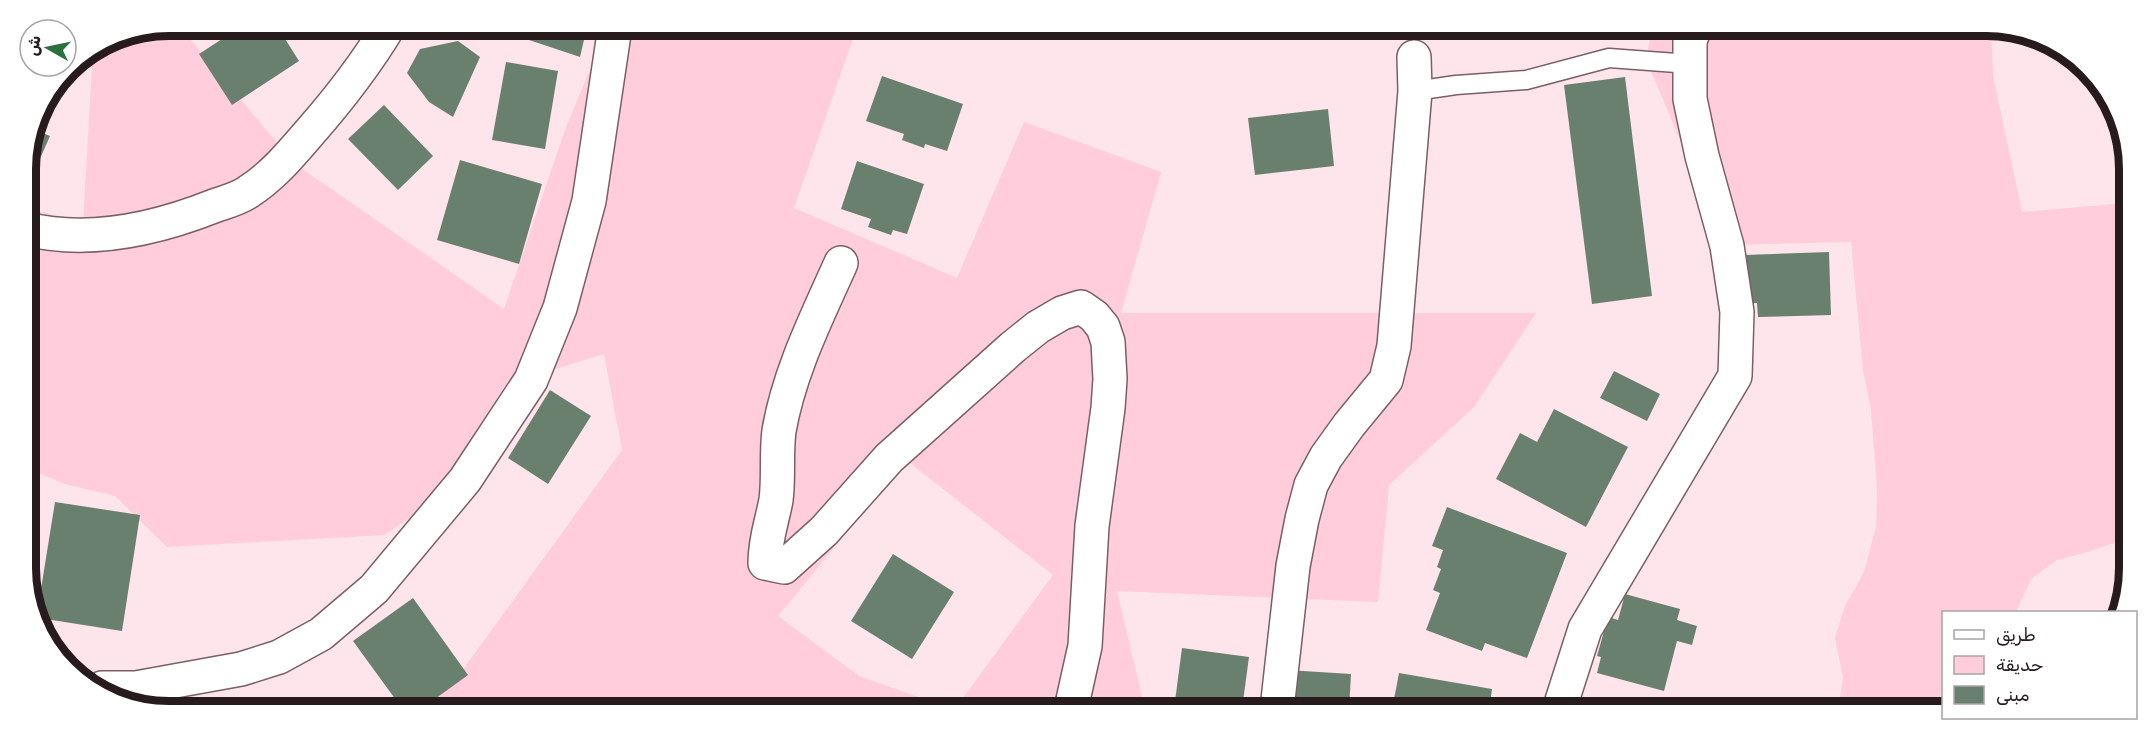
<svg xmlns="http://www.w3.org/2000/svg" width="2155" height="737" font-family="Rubik,Cairo,sans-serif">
<rect width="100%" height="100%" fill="#fee4eb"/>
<g fill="#ffcddb">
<polygon points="169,26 179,26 294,163 504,309 566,127 608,27 857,27 794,208 957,278 1024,122 1161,172 1121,313 1536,313 1474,407 1389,485 1378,602 1117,591 1145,709 955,709 1053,575 906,460 778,616 859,676 952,709 430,707 454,682 622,450 604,354 555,369 498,460 384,535 167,547 115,496 65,484 27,468 26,207 83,224 93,50 114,36"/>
<polygon points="1652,29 1991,30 1993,76 2022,212 2126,203 2125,539 2091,551 2057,560 2031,579 2016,612 1944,612 1943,711 1897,711 1894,704 1890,711 1838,711 1843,677 1835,638 1845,606 1864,572 1876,527 1877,489 1871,409 1863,370 1851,242 1724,245 1646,59"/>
</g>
<g fill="#6a806e">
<polygon points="242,26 277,26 299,61 232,105 199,54"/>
<polygon points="507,26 587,27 580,57 505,32"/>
<polygon points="1416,29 1510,29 1510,31 1418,40"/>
<polygon points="458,41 480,57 453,117 429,102 407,73 420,49"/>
<polygon points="506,62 558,71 545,149 492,140"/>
<polygon points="882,76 963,104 947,151 925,144 924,148 902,140 904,134 866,121"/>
<polygon points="1625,77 1652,296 1592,304 1564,85"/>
<polygon points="384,105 433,156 398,190 348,139"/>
<polygon points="1328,109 1334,166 1255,175 1248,118"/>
<polygon points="33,129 50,136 35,170 26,166"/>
<polygon points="460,160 542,184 519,264 437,240"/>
<polygon points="857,161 924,184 907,234 893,230 891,235 868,227 871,219 841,209"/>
<polygon points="1829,252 1831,315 1758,317 1757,303 1745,304 1744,255"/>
<polygon points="1614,371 1660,394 1647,421 1600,398"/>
<polygon points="550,390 591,416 548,484 508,458"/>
<polygon points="1554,409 1628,447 1586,527 1496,479 1520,433 1537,442"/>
<polygon points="28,476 35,478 28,501"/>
<polygon points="55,502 140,515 122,631 39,618 37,614"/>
<polygon points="1447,507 1567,553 1527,658 1485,643 1482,651 1426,630 1440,593 1433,590 1441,569 1437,567 1443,550 1432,546"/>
<polygon points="893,554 954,592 912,659 851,621"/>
<polygon points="1625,594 1680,609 1677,620 1697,626 1692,645 1677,641 1664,691 1597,673 1601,657 1597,656 1608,617 1618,620"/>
<polygon points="413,598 468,675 424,707 401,707 353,641"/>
<polygon points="1182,648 1249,657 1242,709 1174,709"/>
<polygon points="1287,670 1351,674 1349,710 1285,709"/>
<polygon points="1399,673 1492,689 1489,710 1392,710"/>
</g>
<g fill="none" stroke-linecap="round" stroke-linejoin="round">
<g stroke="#7b5f67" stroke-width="21">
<polyline id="lane" points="1415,91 1456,85 1526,80 1609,58 1690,64"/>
</g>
<g stroke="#7b5f67" stroke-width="36">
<g id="street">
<path d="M26 229C88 244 156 229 214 206 225 202 238 199 248 192 273 176 291 154 310 132 339 99 366 64 389 26"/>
<path d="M841 263C817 317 789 372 779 431 776 453 779 477 776 500 772 522 765 539 765 563L784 567 824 531 889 458 1013 347 1038 327 1062 313 1081 307 1094 316 1103 327 1108 342 1110 379 1108 408 1092 526 1085 646 1071 709"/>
<polyline points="102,688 136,688 241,669 279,657 321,634 374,589 465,480 531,380 560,308 589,201 615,27"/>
<polyline points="1277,709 1293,566 1302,519 1311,485 1326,457 1349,425 1386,380 1394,346 1415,91 1414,57"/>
<polyline points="1559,710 1585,629 1735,376 1737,312 1727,246 1702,156 1690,99 1690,41 1694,30"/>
</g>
</g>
<use href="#lane" stroke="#fff" stroke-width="18"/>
<use href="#street" stroke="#fff" stroke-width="33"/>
</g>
<path d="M0 0H2155V737H0ZM169 36H1986A133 133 0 0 1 2119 169V568A133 133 0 0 1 1986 701H169A133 133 0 0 1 36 568V169A133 133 0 0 1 169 36Z" fill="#fff" fill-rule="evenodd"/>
<path fill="none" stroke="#271b1e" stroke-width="8" d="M169 36H1986A133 133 0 0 1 2119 169V568A133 133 0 0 1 1986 701H169A133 133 0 0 1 36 568V169A133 133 0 0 1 169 36Z"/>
<rect x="1942" y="611" width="195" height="108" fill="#ffffff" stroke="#a9a4a5" stroke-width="1.5"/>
<rect x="1954" y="630" width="30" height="9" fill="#ffffff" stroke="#a9a4a5" stroke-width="1.5"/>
<text x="1996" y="641" font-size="18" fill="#271b1e">طريق</text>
<rect x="1954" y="656" width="30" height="18" fill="#ffcddb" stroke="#a9a4a5" stroke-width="1.5"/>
<text x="1996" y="671" font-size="18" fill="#271b1e">حديقة</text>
<rect x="1954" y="686" width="30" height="18" fill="#6a806e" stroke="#a9a4a5" stroke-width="1.5"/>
<text x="1996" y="701" font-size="18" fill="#271b1e">مبنى</text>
<g transform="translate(48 48) rotate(279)"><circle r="28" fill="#ffffff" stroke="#a9a4a5" stroke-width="1.5"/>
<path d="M0-4.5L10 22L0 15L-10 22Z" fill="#29723f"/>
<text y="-9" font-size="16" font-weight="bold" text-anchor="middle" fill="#271b1e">ش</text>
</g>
</svg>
